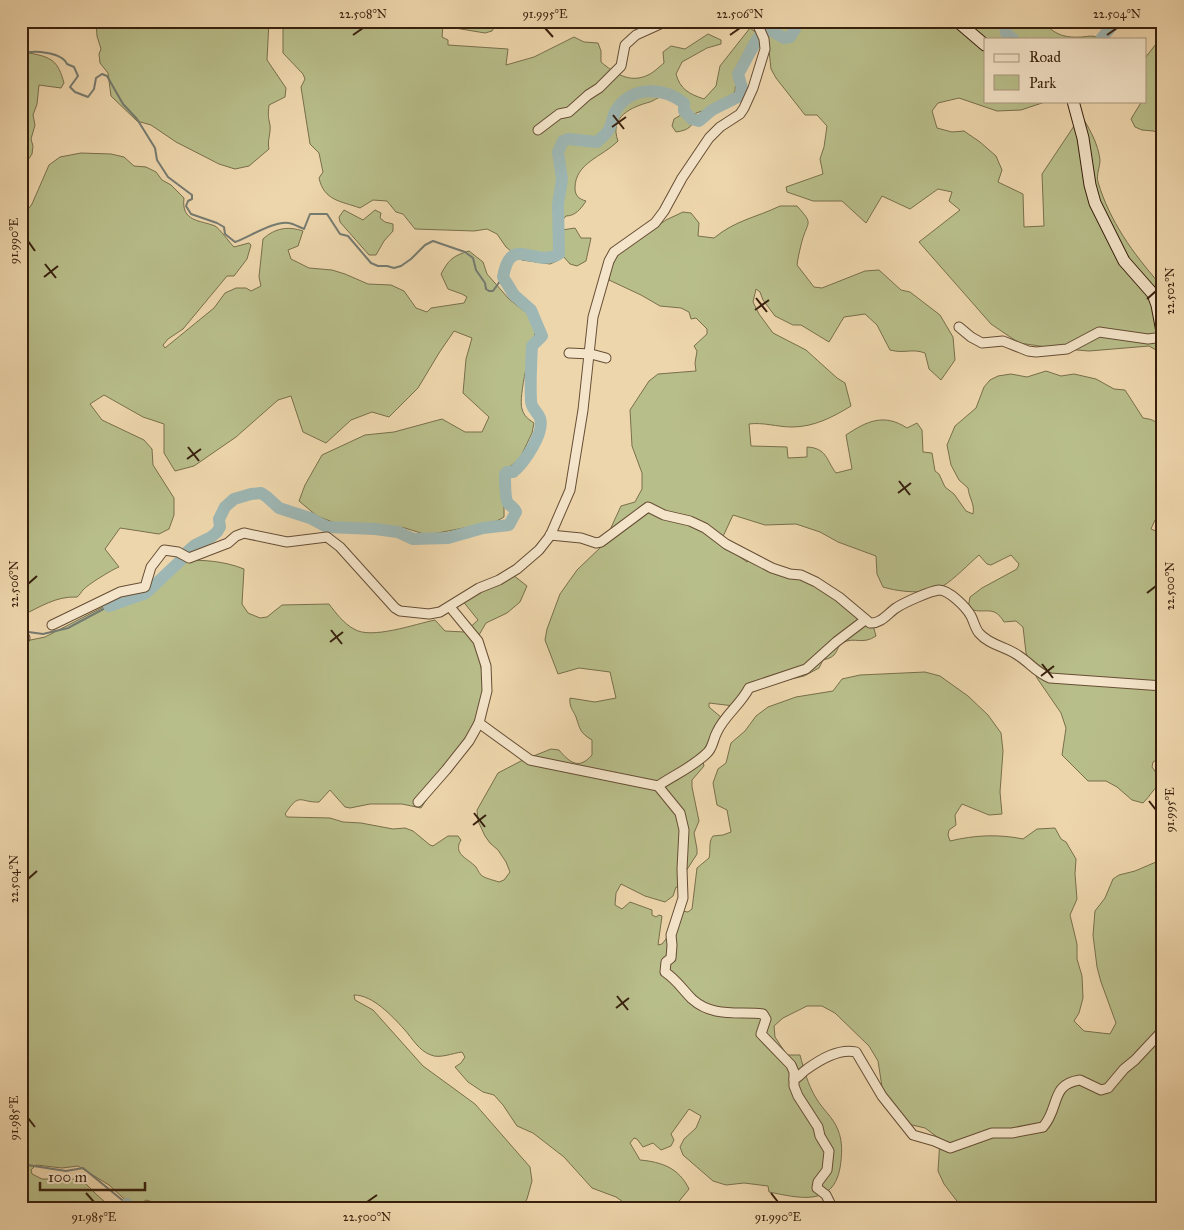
<svg xmlns="http://www.w3.org/2000/svg" width="1184" height="1230" font-family="'IM FELL Great Primer',serif">
<rect width="100%" height="100%" fill="#eed6ac"/>
<filter id="stains"><feTurbulence type="fractalNoise" baseFrequency=".004" numOctaves="4"/><feColorMatrix values="0 0 0 0 .2 0 0 0 0 .09 0 0 0 0 .02 0 0 0 .5 -.17"/></filter>
<radialGradient id="worn" r=".72"><stop offset=".6" stop-color="#630" stop-opacity="0"/><stop offset="1" stop-color="#630" stop-opacity=".3"/></radialGradient>
<g fill="#b8be8a" stroke="#786f4c">
<path d="M96 21H269L267 60 286 88 285 97 269 105C268 115 268 116 270 125 271 133 267 141 269 149L249 166 235 169 219 164 176 142 151 125 137 121 111 96 108 73 100 63 99 54 101 49 97 36Z"/>
<path d="M283 21H498L492 31 485 33 443 26 442 37 448 40V45L508 49 506 65 534 57 574 37 584 42 598 43 601 51V62C614 73 630 84 648 75 653 73 659 67 664 63L663 52 671 46 685 49 708 34 721 40V44L707 48 682 62 676 74C680 89 689 94 704 99L716 86 720 66 750 28 758 34 761 41 747 68 736 79 735 91 731 97 715 107 696 113C693 126 690 130 676 132L672 126 674 119 688 111 687 104C681 100 672 96 665 96 660 96 655 100 650 102 631 107 609 117 618 141 602 157 575 163 575 188 575 196 579 199 586 201 581 209 575 216 566 216L560 223 562 230 575 228 581 238H591L586 261 577 266 570 264 563 256 557 261 550 264 522 260 506 247 497 234 487 229 474 231 415 229 403 214 396 212 387 201 373 200 360 208C341 201 324 201 319 178L323 172 319 153 310 144 301 87 305 79 303 74 283 53Z"/>
<path d="M766 21H950L961 29 985 52V101H1048L1021 110 997 111 959 98 938 103 932 111 937 128 952 132 964 131 980 142 996 156 1002 170 998 182 1023 194 1024 227 1044 226 1042 174 1076 123 1083 118C1091 132 1098 144 1100 160 1100 167 1096 175 1098 182 1110 222 1133 253 1159 283L1163 284V354L1149 346 1089 351 1053 348 1019 343 991 324 919 242 960 210 949 201 952 192 938 189 910 209 882 196 866 223 842 201H813L787 192 786 187 823 174 820 159 824 147 827 126 817 115H805L776 78 771 69Z"/>
<path d="M965 21H1043C1054 35 1065 38 1082 37 1090 36 1094 35 1101 39H985Z"/>
<polygon points="1163,35 1163,140 1154,131 1142,130 1135,127 1131,119 1142,101 1145,101 1145,58"/>
<path d="M29 53C52 57 58 61 64 83L61 88 39 85 37 104 33 115 35 125 31 139 33 146 32 154 28 160 27 174 21 187V64L25 57Z"/>
<path d="M81 153 111 154 124 157 134 166 146 167 156 172 162 180 171 185 184 198C181 222 200 220 215 226 220 229 229 242 234 247L249 243 251 245 247 259 234 276H227L183 329 168 339 163 345 165 348 214 308 225 293 236 288H246L251 291 261 286 259 277 263 239C275 228 288 226 303 231L298 246 288 250 291 259 309 268 332 270 345 274 368 284 391 285 404 291 416 308 427 312 431 308 464 303 467 297 462 294 448 289 441 274C449 259 453 256 469 251L483 262 487 274 509 299 529 315 536 331C531 344 518 397 522 409 524 416 528 419 534 423L532 433 519 460 509 467 500 480 504 505V517L495 522 427 535 405 528 335 523 317 516 299 501 305 485 322 455 365 435 394 432 442 419 465 432H482L489 417 463 393 466 359 472 338 454 331 439 353 418 388 389 417 372 412 351 420 326 443 303 432 291 396 278 400 236 437 194 466 175 471 164 453V424L143 417 104 395 90 404 102 420 144 440 152 449 153 465 174 498V515L169 529 159 534 120 528 105 549 119 567C113 569 87 585 83 590 81 592 80 595 77 597 56 596 40 607 21 616V219L32 204 49 165 60 157Z"/>
<path d="M780 206H797C814 225 808 220 802 241 800 249 798 257 797 265L814 287 822 288 865 271 879 270 901 290 910 292 940 315 953 337 955 360 941 380 929 369 925 353C911 348 905 354 890 350L877 325 865 314 844 317 829 342 801 325H793L775 316 763 300 760 292 756 289 753 302 759 314 773 333 806 350 837 378 845 383 851 406C833 417 814 427 792 427 777 427 763 422 749 424L751 446 787 447 788 458 807 457V447C827 448 826 460 836 473L852 469 846 435C867 421 884 413 907 428L917 423 922 430 923 452 932 453 935 471 939 474 945 487 954 494 966 511 973 514C975 504 969 498 968 488L959 480 951 465 947 445 955 426 976 408 984 387 990 380 998 376 1011 374 1027 377 1046 371 1061 376 1074 374 1096 379 1114 389 1125 390 1143 418C1148 419 1154 419 1157 424 1167 438 1163 471 1163 488L1156 494 1157 498 1163 502V519L1155 520 1151 529 1163 534V762L1158 759 1153 762 1152 767 1157 774 1163 777V781C1153 789 1151 795 1143 803L1132 800 1117 787 1106 781H1088L1062 755 1066 728 1061 713 1037 678 1026 653 1023 627 1016 621 1004 622C993 603 984 616 968 608L970 597 982 588 1017 569 1019 564 1011 555 991 565 987 564 979 555C970 563 953 580 943 586 926 595 900 592 883 587L877 574 876 556 838 542 820 532 796 524 765 525 733 515 720 543 747 562 749 560 811 583 873 625 876 636C863 645 855 637 844 642 838 644 838 651 834 655 831 658 827 659 823 660L819 668 804 676 774 683 752 692 745 700 734 706 709 703V707L722 718 703 762 704 766 692 780V787L699 821 694 833 697 849V854L686 871 680 887H676L673 896 665 902 645 896 621 884 616 893 615 905 622 909 630 902 652 910V915L656 917 659 915 662 916 658 945 662 944 666 939 669 928 682 911 688 912 692 909 697 868 709 858C711 851 708 842 713 836L723 835 731 832 727 810 717 805 713 783 718 769 726 763 731 743 745 731 756 716 768 707 796 697 833 691 842 679 860 675 925 672 940 676 968 696 988 715 1001 733 1003 751 1000 792 1002 814 989 815 962 804 955 815 956 825 949 830 948 835 950 841C975 835 999 834 1023 839L1037 829 1055 828 1061 839 1066 842 1076 859 1075 874 1077 899 1070 915 1077 944V959L1082 976 1083 998 1079 1013 1074 1021 1084 1031 1110 1034 1116 1023 1101 982 1097 967 1093 935 1095 911 1105 898 1113 879 1119 875 1135 871 1163 859V1209H963L944 1184 938 1171 940 1139 925 1128 912 1125 897 1111 882 1087 878 1061 869 1046 835 1013 822 1006H807L783 1018 774 1026 775 1037 787 1055H800C804 1070 808 1085 816 1098 823 1110 833 1117 838 1130 843 1142 842 1155 840 1168 833 1207 799 1198 769 1192L768 1186 744 1183 726 1185 713 1181 683 1155 680 1147 684 1139 696 1128 701 1116 689 1109 671 1134 674 1140 671 1146 661 1150 653 1143 643 1147 637 1139 634 1138 630 1143 640 1160C662 1162 679 1168 689 1189L676 1205 645 1209 629 1206 616 1197 592 1188 564 1157 533 1133 517 1126 503 1105 494 1095 483 1092 468 1082 455 1067 461 1063 465 1057 462 1052C453 1053 439 1059 431 1055 419 1051 412 1038 404 1029 392 1016 373 995 354 995L355 1000 373 1010 423 1066 475 1104 530 1167 532 1181 527 1199 521 1209H176L146 1200 137 1206H132L109 1185 78 1166 62 1168 36 1165 31 1170 32 1174 42 1179H81L97 1195 113 1209H21V642L45 637 107 605 142 597 183 560C205 560 224 561 244 569L242 604 248 613 260 618 267 617 282 605 329 604C335 612 344 624 354 629 371 640 415 624 435 620L445 631 465 632 478 620 462 600 513 575 527 586 520 602 507 613 486 623 479 635 477 644 480 658 484 691 473 729 421 808 402 804H370L350 808 345 807 330 790 319 802C300 803 300 791 285 814L287 817 330 818 343 822 361 823 393 829 405 828 413 831 430 845 433 846 448 836H458L461 840C453 853 466 858 474 865 477 867 478 872 481 875 484 878 493 880 499 882L504 880 510 872 506 862 498 850 490 843 485 836 478 821 477 810 498 773 521 761 551 749 559 750C570 763 579 770 592 755V740C580 733 580 729 576 717 573 710 569 707 570 698L595 702 616 698 610 672 579 668 558 674 545 640 547 629 560 594 577 570 603 545 621 506 635 502 642 489V473L632 446 630 410 649 381 658 374 696 371 695 363 697 351 694 346 707 334V329L696 318 691 319 689 312 681 308 660 306 641 295 609 280 612 262 618 253 666 220 683 212 691 213 699 223 698 236 714 238C736 220 755 218 780 206Z"/>
<polygon points="344,210 363,220 375,210 381,213 380,218 385,222 393,224 393,231 384,241 376,255 369,255 340,222 339,217"/>
</g>
<g fill="none" stroke-linecap="round" stroke-linejoin="round">
<g stroke="#757b71" stroke-width="2">
<path d="M21 55C31 49 62 52 67 64L74 67 78 76 70 87 75 92 88 97 94 89 96 78 102 74 107 76 123 104 137 119 155 148 157 160 168 177 192 195V199L188 201 186 206 191 214 217 223 224 227 225 234 235 242C249 237 276 220 289 223 294 224 299 227 304 229L310 214H327L340 234 348 236 371 263 378 266H387L394 268 401 266 411 259 425 245 433 241 465 252 473 258 476 270 485 283 486 289 489 291H493L503 277"/>
<polyline points="21,631 43,634 68,628 109,606"/>
<polyline points="21,1164 66,1171 83,1168 127,1204"/>
</g>
<g stroke="#9eb7b4" stroke-width="12">
<polyline points="1004,21 1006,33 1013,39"/>
<polyline points="1101,39 1116,21"/>
<path d="M109 606 146 593 179 562 187 552 195 545 211 537 217 532 220 527 219 519 225 507 234 499 251 494 261 493 267 497 279 508 310 518 327 527 375 529 398 532 413 539 448 538 483 528 509 525 516 512C514 507 511 507 508 503 505 499 505 479 505 474L507 472H513C524 463 545 433 540 418 537 411 531 408 531 401 530 383 531 364 532 346L542 336 531 310 514 295 503 277C511 232 535 269 559 254L558 204 562 179 558 152 563 141 568 139 597 142C601 138 605 135 608 131 612 125 612 118 615 112 630 86 662 86 684 103V111L692 119 699 121 712 110 740 96 742 88 738 74C746 62 756 36 767 28L784 38 790 37 795 29 796 21"/>
<polyline points="127,1204 134,1209"/>
</g>
<g stroke="#664e35" stroke-width="11">
<g id="street">
<polyline points="705,21 709,21"/>
<polyline points="538,130 559,114 569,112 588,95 599,88 621,66 625,45 636,35 667,21"/>
<polyline points="959,327 971,337 982,343 1003,341 1028,351 1036,352 1067,349 1099,332 1148,339 1163,337"/>
<polyline points="569,353 591,354 606,358"/>
<path d="M550 535 581 538 596 543 601 542 648 507 664 515 690 521 705 528 726 544 772 568 790 574 801 575 816 582 839 597 870 623C881 624 888 613 896 608 903 603 930 591 939 590 949 590 966 607 971 616 974 622 975 628 979 633 989 645 1007 647 1019 656 1030 663 1037 673 1050 678L1163 686"/>
<polyline points="52,625 120,592 145,587 151,567 164,550 178,552 189,558 228,543 236,536 244,533 287,542 327,537 340,547 395,608 400,611 429,614 440,612 479,588 499,580 517,569 539,550 550,536 570,490 583,410 593,317 609,261 614,252 655,223 664,211 682,178 709,138 720,127 740,114 744,108 753,88 765,49 764,39 756,21"/>
<polyline points="21,638 25,638"/>
<path d="M479 723 530 760 658 786C674 775 693 767 707 753 713 748 713 739 717 732 724 716 741 704 749 688L806 669 836 642 865 620"/>
<path d="M658 786 680 813 684 830 682 869 683 898 671 935 672 945 671 958 666 962 665 972C677 980 682 989 692 999 713 1018 738 1011 763 1014L766 1019 761 1034 791 1065 794 1072V1086L798 1096 818 1127 820 1136 829 1151 827 1170 818 1182 817 1188 826 1195 833 1209"/>
<polyline points="418,802 446,770 469,741 479,723 487,691 486,666 478,641 450,607"/>
<path d="M794 1079C800 1077 802 1072 807 1069 821 1059 839 1048 856 1052L882 1096 913 1135 934 1141 950 1148 992 1133H1012L1043 1127C1060 1108 1050 1084 1080 1080L1101 1090 1108 1088 1124 1069 1135 1060 1163 1030"/>
</g>
</g>
<g stroke="#38200d" stroke-width="13">
<g id="secondary">
<polyline points="957,21 985,45"/>
<polyline points="1073,101 1083,138 1090,185 1095,203 1124,261 1153,294 1157,305 1163,337"/>
</g>
</g>
<use href="#street" stroke="#f4e4c9" stroke-width="9"/>
<use href="#secondary" stroke="#f4e4c9" stroke-width="11"/>
</g>
<path fill="none" stroke="#38200d" stroke-width="2" d="M545 28 553 37M353 35 363 28M730 35 740 28M1107 35 1117 28M613 115 624 129M612 127 626 117M28 241 35 251M45 264 56 278M44 277 58 266M756 298 767 312M1147 299 1156 291M755 310 769 300M188 447 199 461M187 459 201 449M899 481 910 495M898 493 911 483M28 584 37 576M1147 593 1156 586M331 630 342 644M330 642 343 632M1042 664 1053 678M1041 676 1054 666M1149 801 1156 810M474 813 485 827M473 825 486 815M28 879 37 871M617 996 628 1010M616 1008 629 998M28 1118 35 1127M86 1193 94 1202M771 1193 778 1202M367 1202 377 1195"/>
<rect width="1184" height="1230" fill="none" stroke="#eed6ac" stroke-width="55"/>
<rect x="984" y="38" width="162" height="65" fill="#f4e4c9" stroke="#a9967e"/>
<rect x="994" y="54" width="25" height="8" fill="#f4e4c9" stroke="#a9967e"/>
<text x="1029" y="62" font-size="15" fill="#38200d">Road</text>
<rect x="994" y="75" width="25" height="15" fill="#b8be8a" stroke="#a9967e"/>
<text x="1029" y="88" font-size="15" fill="#38200d">Park</text>
<path d="M40 1182v8h105v-8" fill="none" stroke="#38200d" stroke-width="2.5"/>
<text x="48" y="1182" font-size="15" fill="#38200d" stroke="#f4e4c9" stroke-width="4" paint-order="stroke">100 m</text>
<rect x="28" y="28" width="1128" height="1174" fill="none" stroke="#38200d" stroke-width="2"/>
<g font-size="12" text-anchor="middle" fill="#38200d">
<text x="363" y="18">22.508°N</text>
<text x="545" y="18">91.995°E</text>
<text x="740" y="18">22.506°N</text>
<text x="1117" y="18">22.504°N</text>
<text transform="translate(14 241) rotate(-90)" y="4">91.990°E</text>
<text transform="translate(1170 291) rotate(-90)" y="4">22.502°N</text>
<text transform="translate(14 584) rotate(-90)" y="4">22.506°N</text>
<text transform="translate(1170 586) rotate(-90)" y="4">22.500°N</text>
<text transform="translate(1170 810) rotate(-90)" y="4">91.995°E</text>
<text transform="translate(14 879) rotate(-90)" y="4">22.504°N</text>
<text transform="translate(14 1118) rotate(-90)" y="4">91.985°E</text>
<text x="94" y="1221">91.985°E</text>
<text x="367" y="1221">22.500°N</text>
<text x="778" y="1221">91.990°E</text>
</g>
<rect width="100%" height="100%" filter="url(#stains)"/>
<rect width="100%" height="100%" fill="url(#worn)"/>
</svg>
